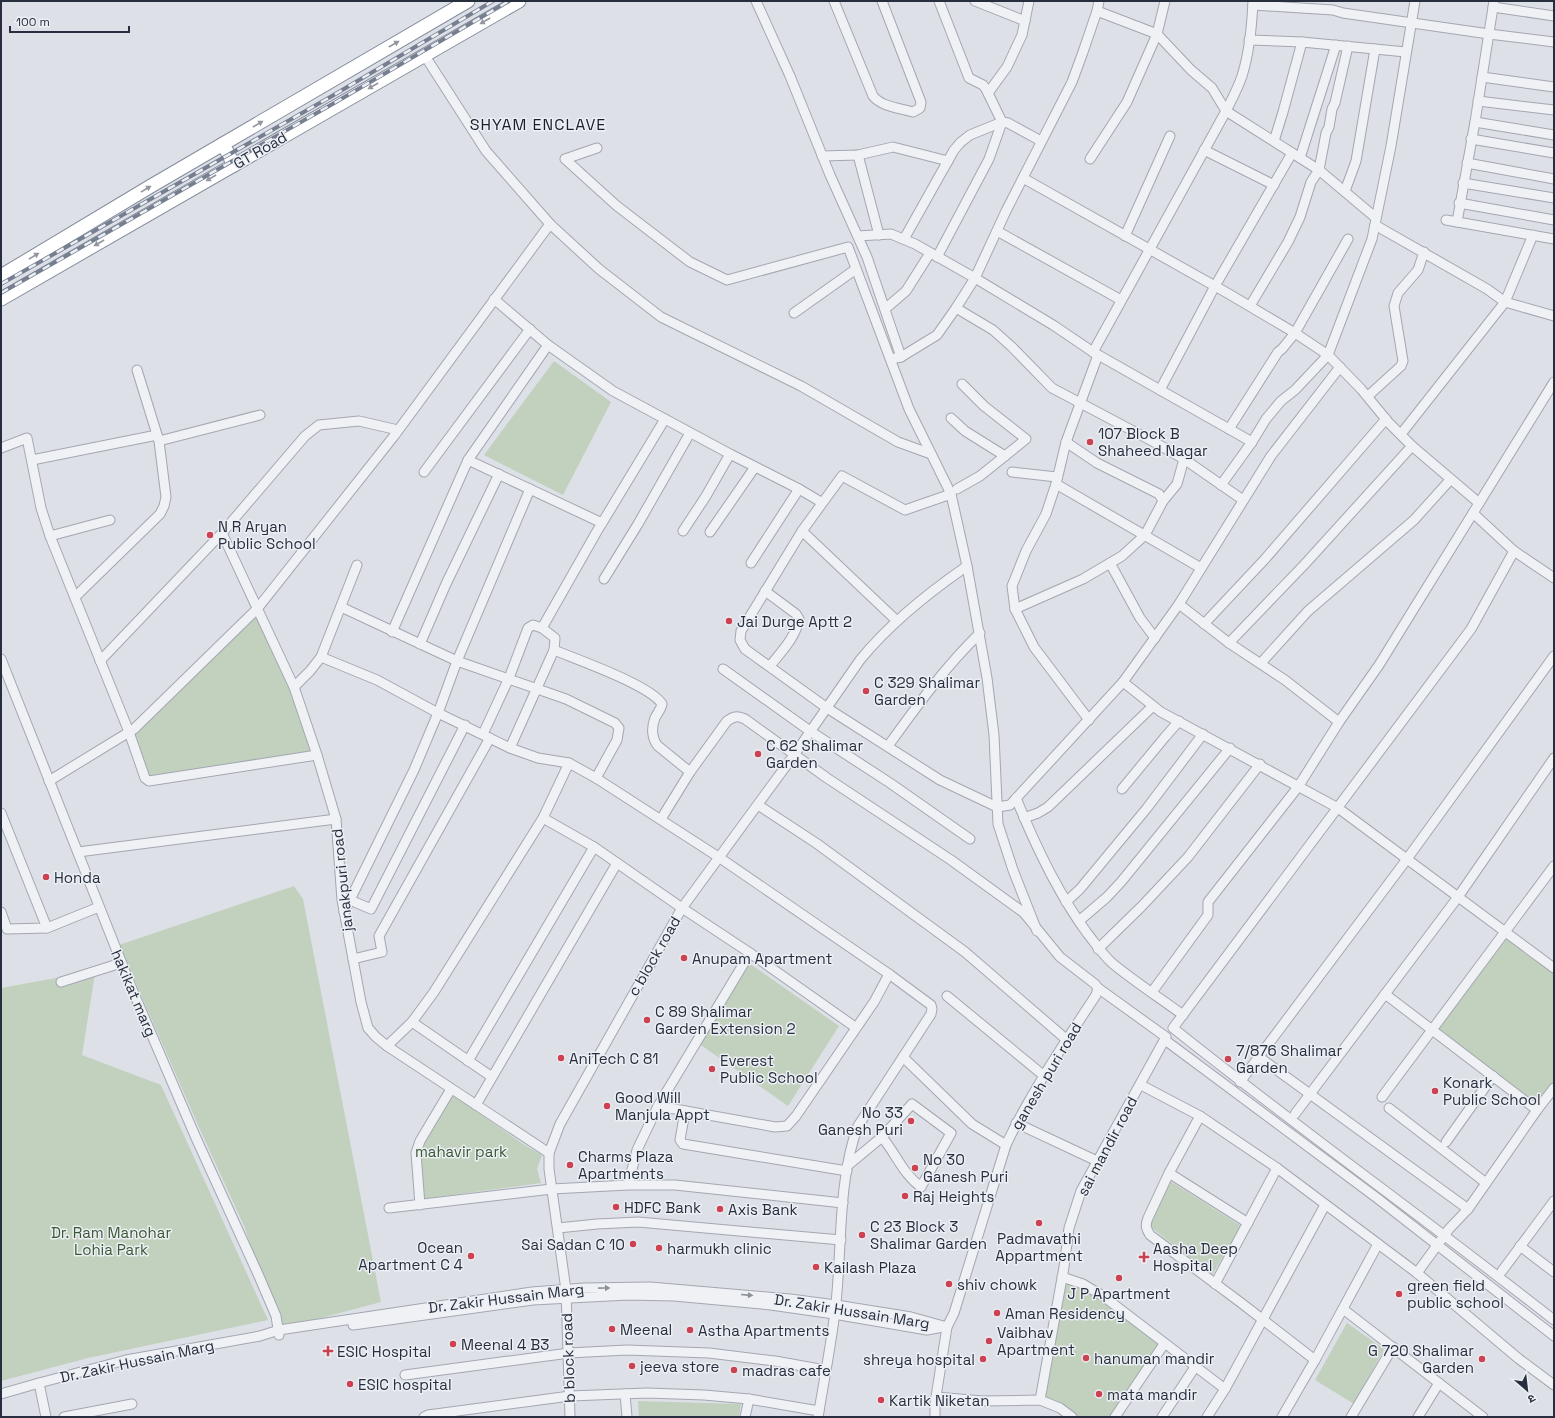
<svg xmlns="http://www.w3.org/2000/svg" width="1555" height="1418" font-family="'Space Grotesk','Noto Sans Devanagari',sans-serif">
<rect width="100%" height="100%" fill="#dde0e7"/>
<g fill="#c2d0be">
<polygon points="554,361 611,402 563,495 484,455"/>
<polygon points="257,609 317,755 149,781 134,729"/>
<polygon points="294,886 303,899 381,1302 295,1325 275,1326 245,1228 202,1134 119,945"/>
<polygon points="1505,932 1554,968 1554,1088 1537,1110 1432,1030"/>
<polygon points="746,961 839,1026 788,1106 698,1043 716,999"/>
<polygon points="96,967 82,1055 161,1085 268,1320 88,1358 1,1381 1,988 56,978"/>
<polygon points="449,1092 523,1144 542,1155 537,1169 541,1183 422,1199 415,1164 423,1135"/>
<polygon points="1170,1181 1241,1226 1212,1275 1148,1225"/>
<polygon points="1062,1277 1083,1284 1164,1344 1115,1417 1072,1417 1040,1400"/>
<polygon points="1347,1323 1384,1349 1354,1404 1315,1380"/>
<polygon points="638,1401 741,1404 739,1417 639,1417"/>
</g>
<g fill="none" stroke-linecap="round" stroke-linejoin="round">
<g stroke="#a3a7b1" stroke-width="11">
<g id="minor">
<polyline points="756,1 790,76 830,175 867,257 901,357"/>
<path d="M834 1 873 96C882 107 900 108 913 112L920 108 921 102 882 1"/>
<polyline points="975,1 1025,21"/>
<polyline points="1253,5 1333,10 1343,13 1489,34 1554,42"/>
<polyline points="1493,7 1554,16"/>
<polyline points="1097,11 1157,34 1191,70 1212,88 1226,111 1319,170 1376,218"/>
<polyline points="1249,40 1302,42 1406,52"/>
<polyline points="425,56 486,151 550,224"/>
<polyline points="1482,77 1554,87"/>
<polyline points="988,93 1007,67 1022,35 1029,1"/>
<polyline points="1478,101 1554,110"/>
<polyline points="1475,122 1554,135"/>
<polyline points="1471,139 1554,153"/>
<polyline points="1274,141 1283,112 1302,42"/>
<polyline points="597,148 565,159 617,206 690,262 727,280 848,247 909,409 951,494 967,566 987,678 994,735 998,824 1013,870 1037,931"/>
<polyline points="1204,150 1274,185"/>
<polyline points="858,155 879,235"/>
<polyline points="822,156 858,155 893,147 948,161"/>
<polyline points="1300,158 1336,45"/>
<polyline points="1090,159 1127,102 1157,34 1165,1"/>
<polyline points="1467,163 1554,179"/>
<polyline points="1023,178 1229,294 1295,333 1328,355 1361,389 1389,423 1412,446 1479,503"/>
<polyline points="1463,183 1554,198"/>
<polyline points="1345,191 1356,161 1375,49"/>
<polyline points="1459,203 1554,220"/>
<polyline points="1446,220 1554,239"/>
<polyline points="1457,222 1475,122 1494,1"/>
<polyline points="1375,225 1487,289 1505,302 1554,316"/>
<polyline points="997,231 1121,300"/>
<polyline points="858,236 891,234 915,244 975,278 1053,325 1093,352 1252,442"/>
<polyline points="1125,236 1170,136"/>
<polyline points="904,239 954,150 961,142 970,135 1002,122 1008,123 1041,141"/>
<polyline points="937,257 989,159 1002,122 986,89 983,85 969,78 939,1"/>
<polyline points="494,299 548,345 613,391 730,454 799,489 821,502"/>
<polyline points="1250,306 1288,242 1300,217 1311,182 1319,170 1326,133 1329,127 1332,109 1335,103 1348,46"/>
<polyline points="956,308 993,330 1012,347 1052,388 1154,442 1184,459 1243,500"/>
<polyline points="885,309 906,291 930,253"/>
<polyline points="794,313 856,269"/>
<polyline points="548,345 468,460 602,523"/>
<path d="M1093 352 1226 111C1232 99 1238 88 1242 76 1249 54 1252 24 1253 1"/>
<polyline points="891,359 901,357 937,335 956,308 975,278 1006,211 1072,82 1083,52 1097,11 1099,1"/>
<polyline points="1160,390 1215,286 1292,153"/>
<polyline points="1368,396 1401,366 1403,361 1394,306 1398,293 1418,270 1424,252"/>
<polyline points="951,418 965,431 1005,456"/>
<polyline points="1229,429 1278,352 1282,349 1295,333 1348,239"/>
<polyline points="1401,434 1505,302 1533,235"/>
<polyline points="159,441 260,415"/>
<polyline points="1066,442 1097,463 1159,494 1163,501"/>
<polyline points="1,448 27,438 41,508 50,536 129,732 145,778 149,781 317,755"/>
<polyline points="32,460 157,435"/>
<polyline points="424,472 530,329"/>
<polyline points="1012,472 1057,477"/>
<polyline points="1056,484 1201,568"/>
<polyline points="1221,485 1252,442 1266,419 1281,401 1295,390 1328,355 1372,239 1391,146 1415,1"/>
<polyline points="957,489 980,476 1026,439 984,406 962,384"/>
<polyline points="951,494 905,510 842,476 802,531 741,631 740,640 745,649 827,708 940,780 997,807 1010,805 1123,682 1179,604 1271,456 1340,367"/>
<polyline points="1473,513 1514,551 1554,578"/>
<polyline points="683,531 706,496 730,454"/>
<polyline points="802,531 897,621"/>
<polyline points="710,532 755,467"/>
<polyline points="222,533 294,687 317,755 336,819 342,900 361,1002 368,1028 376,1037 387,1046 549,1153"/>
<polyline points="50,536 110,520"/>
<path d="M1514 551 1471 629 1173 1028C1298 1128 1428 1221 1554 1320"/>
<polyline points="751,563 799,489"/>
<polyline points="1110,563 1140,618 1155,638"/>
<polyline points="604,579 638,524 690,433"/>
<path d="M765 591 796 614 799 619C796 637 781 652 770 666"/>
<polyline points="75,597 160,514 164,506 166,497 159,441 137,370"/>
<polyline points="1179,604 1229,643 1285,680 1339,722"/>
<polyline points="341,607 457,661 566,699 615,723 619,728 617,740 596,778"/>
<polyline points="1015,609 1083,579 1122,556 1145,535 1163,501 1177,484 1184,459"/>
<polyline points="1204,624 1265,559 1386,419"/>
<polyline points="392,632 468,460"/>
<polyline points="1229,643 1304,565 1412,446"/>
<polyline points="420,644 446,584 499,474"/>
<path d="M554 650C578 660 650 685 662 704 661 710 657 713 655 718 651 728 652 739 658 746L690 772"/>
<path d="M321 657 377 680 438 713 510 748 538 758 569 763 596 778 720 858 889 974 931 1005 932 1009 931 1014 858 1126C838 1178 842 1247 836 1303 832 1341 824 1380 818 1417"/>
<polyline points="1,659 132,989 196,1138 258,1274 276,1316 279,1335"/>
<polyline points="100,661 222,533 305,436 319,425 359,421 398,430"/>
<polyline points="1261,663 1308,611 1414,520 1450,480"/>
<polyline points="723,669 810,731 890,783 970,839"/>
<polyline points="1123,682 1161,712 1338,808 1554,968"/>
<polyline points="294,687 310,671 321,657 357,565"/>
<polyline points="1089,720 1034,647 1015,609 1012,586 1026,551 1046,514 1056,484 1066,442 1098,355"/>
<polyline points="483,734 509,678 528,628 533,625 542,628 596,533 665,419"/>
<path d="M888 746C917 706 944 668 980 633"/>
<polyline points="510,748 554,650 555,638 542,628"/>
<polyline points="49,781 134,729 257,609 394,436 550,224 599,269 661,317 801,386 898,442 931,454"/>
<polyline points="1122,789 1165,737 1179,721"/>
<path d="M1016 798C1035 845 1057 892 1087 933 1095 943 1102 954 1112 963 1135 982 1160 998 1183 1015"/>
<polyline points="758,805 816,843 965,952 1067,1040"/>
<polyline points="1,813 47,928"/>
<polyline points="543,818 594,847 682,908 750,953 855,1027"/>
<polyline points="1024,818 1038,813 1048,807 1153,706"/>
<path d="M661 819 690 772 727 721C733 717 737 715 745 719L827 778 951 860 1016 907 1024 913 1060 957 1095 984 1098 988 1166 1037 1081 1191 1069 1228 1064 1267 1040 1400"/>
<polyline points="78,852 336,819"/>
<polyline points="350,900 371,909 465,725"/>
<polyline points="1066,902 1080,889 1147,808 1203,734"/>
<polyline points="1,912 7,929 47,928 99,907"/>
<polyline points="344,912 414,770 438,713 457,661 530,489"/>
<polyline points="1079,921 1107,897 1121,882 1230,748"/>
<polyline points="1098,949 1142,906 1188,857 1260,764"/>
<polyline points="353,959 382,952 379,936 490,738"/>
<polyline points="61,982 121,963"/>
<polyline points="1152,992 1208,915 1208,902 1298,787 1339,722 1379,665 1554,382"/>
<polyline points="1385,994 1537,1110"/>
<polyline points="947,996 1043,1075"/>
<polyline points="412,1022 492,1077"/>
<polyline points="1165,1040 1377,1198 1554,1336"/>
<polyline points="387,1046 412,1022 434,992 543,818 569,763"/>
<polyline points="903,1057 972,1124 1006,1145"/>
<polyline points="1259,1057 1468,1209"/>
<polyline points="468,1061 594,847"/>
<polyline points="1240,1082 1407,859 1554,656"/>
<polyline points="1141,1085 1200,1116 1277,1168 1417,1273 1519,1359 1554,1385"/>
<polyline points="1382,1097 1554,866"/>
<polyline points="476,1105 617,863"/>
<polyline points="658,1106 775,1127 787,1126 796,1116 874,1002 889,974"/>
<polyline points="1389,1108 1486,1183"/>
<polyline points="685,1111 680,1140 683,1144 847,1171"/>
<polyline points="1295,1114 1458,897 1554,758"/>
<path d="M1200 1116 1169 1173 1148 1218C1145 1225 1146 1229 1150 1235L1240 1302 1315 1360"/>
<polyline points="1016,1123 1097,1161"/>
<polyline points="1446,1142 1493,1076"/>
<path d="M847 1166 882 1137C896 1154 903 1174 921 1187L951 1133 912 1104 882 1137"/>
<polyline points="1169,1173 1248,1223"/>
<polyline points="628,1185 637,1150 658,1106 750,953"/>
<polyline points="420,1205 416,1153 420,1141 451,1089"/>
<polyline points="389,1208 552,1189 628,1185 675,1185 843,1203"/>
<polyline points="558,1228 597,1224 638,1222 841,1240"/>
<polyline points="1520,1246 1554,1272"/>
<polyline points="1502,1271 1554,1201"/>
<polyline points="1417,1273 1449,1229 1468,1209 1537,1110 1554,1088"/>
<polyline points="1062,1277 1083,1284 1103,1296 1225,1389"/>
<polyline points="1215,1284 1277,1168"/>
<polyline points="1343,1309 1483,1417"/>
<polyline points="353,1325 533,1300 628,1295 674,1296 771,1305 834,1314 927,1330 943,1327"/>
<polyline points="405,1375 569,1353 627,1350 709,1353 775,1361 825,1370"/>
<polyline points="39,1383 46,1417"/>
<polyline points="1,1394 39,1383 126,1360 260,1336 279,1330 532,1292 584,1288 650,1287 790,1299 836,1305 911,1317 947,1327"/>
<polyline points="625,1394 627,1417"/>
<polyline points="936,1397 983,1401 1040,1400 1060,1408 1072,1417"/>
<polyline points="64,1417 132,1404"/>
<polyline points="424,1417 428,1415 570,1396 647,1393 704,1395 749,1399 819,1411"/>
<path d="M570 1417 566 1290 549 1169V1153L560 1124 682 908 794 755 860 660C890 623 928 593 967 566"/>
<polyline points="745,1417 749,1399"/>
<path d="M935 1417V1403L947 1327 954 1313 1006 1145C1031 1092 1064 1044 1096 995L1098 988"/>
<polyline points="1115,1417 1164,1344"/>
<polyline points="1162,1417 1195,1367"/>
<polyline points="1207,1417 1225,1389 1325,1205"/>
<polyline points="1282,1417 1315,1360 1378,1244"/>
<polyline points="1351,1417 1393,1347"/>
<polyline points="1418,1417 1439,1383"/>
</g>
</g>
<g stroke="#848d9d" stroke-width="15">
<g id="highway">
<polyline points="223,144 234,165"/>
<polyline points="1,276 151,186 468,1"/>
<polyline points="1,299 519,1"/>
</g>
</g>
<use href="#minor" stroke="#eff1f5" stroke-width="9"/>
<use href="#highway" stroke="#fff" stroke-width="13"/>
<g stroke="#767f90" stroke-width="4">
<g id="rail">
<polyline points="1,284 332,96 493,1"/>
<polyline points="1,293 336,102 509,1"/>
</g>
</g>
<use href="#rail" stroke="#eceff4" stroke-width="2.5" stroke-dasharray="8" stroke-linecap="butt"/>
</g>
<defs><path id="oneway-solid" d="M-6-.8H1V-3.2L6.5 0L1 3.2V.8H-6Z"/></defs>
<g fill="#93969e">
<use href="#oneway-solid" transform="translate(485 21) rotate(150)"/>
<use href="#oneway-solid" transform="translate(394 44) rotate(-30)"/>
<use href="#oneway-solid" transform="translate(373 86) rotate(150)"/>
<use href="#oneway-solid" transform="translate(258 124) rotate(-30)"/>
<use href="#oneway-solid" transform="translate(211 178) rotate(150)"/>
<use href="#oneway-solid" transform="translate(146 189) rotate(-31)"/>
<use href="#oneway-solid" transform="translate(99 243) rotate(150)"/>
<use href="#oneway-solid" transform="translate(34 256) rotate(-31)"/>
</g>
<g fill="#8b9099">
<use href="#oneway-solid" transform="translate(604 1288) rotate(-1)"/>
<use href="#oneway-solid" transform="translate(747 1295) rotate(5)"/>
</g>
<g fill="#cc4252" stroke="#eceff4" stroke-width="1.5">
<circle cx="1090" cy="442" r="4"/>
<circle cx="210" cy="535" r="4"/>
<circle cx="729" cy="621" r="4"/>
<circle cx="866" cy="691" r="4"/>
<circle cx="758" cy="754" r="4"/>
<circle cx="46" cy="877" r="4"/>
<circle cx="684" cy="958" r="4"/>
<circle cx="647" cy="1020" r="4"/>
<circle cx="561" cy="1058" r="4"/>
<circle cx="1228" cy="1059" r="4"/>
<circle cx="712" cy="1069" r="4"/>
<circle cx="1435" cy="1091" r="4"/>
<circle cx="607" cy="1106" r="4"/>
<circle cx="911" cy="1121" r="4"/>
<circle cx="570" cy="1165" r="4"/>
<circle cx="915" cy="1168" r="4"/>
<circle cx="905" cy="1196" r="4"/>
<circle cx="616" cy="1207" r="4"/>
<circle cx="720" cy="1209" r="4"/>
<circle cx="1039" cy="1223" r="4"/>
<circle cx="862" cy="1235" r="4"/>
<circle cx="633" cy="1244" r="4"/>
<circle cx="659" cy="1248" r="4"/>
<circle cx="471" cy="1256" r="4"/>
<path d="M1142 1251h4v4h4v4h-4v4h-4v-4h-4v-4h4z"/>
<circle cx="816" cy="1267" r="4"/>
<circle cx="1119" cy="1278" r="4"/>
<circle cx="949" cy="1284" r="4"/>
<circle cx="1399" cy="1294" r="4"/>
<circle cx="997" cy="1313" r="4"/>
<circle cx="612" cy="1329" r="4"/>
<circle cx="690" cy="1330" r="4"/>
<circle cx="989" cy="1341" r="4"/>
<circle cx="453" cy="1344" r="4"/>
<path d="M326 1345h4v4h4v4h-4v4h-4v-4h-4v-4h4z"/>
<circle cx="1086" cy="1358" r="4"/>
<circle cx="983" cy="1359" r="4"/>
<circle cx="1482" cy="1359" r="4"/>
<circle cx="632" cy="1366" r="4"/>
<circle cx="734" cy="1370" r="4"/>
<circle cx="350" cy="1384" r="4"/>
<circle cx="1099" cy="1394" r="4"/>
<circle cx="881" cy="1400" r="4"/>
</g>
<g text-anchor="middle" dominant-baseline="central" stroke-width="3" stroke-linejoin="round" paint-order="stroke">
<g font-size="15" fill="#272e3d" stroke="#eceff4">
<text transform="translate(260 150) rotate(-30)">GT Road</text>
<text transform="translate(342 880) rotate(-96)">janakpuri road</text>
<text transform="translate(654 956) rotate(-60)">c block road</text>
<text transform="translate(134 993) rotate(67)">hakikat marg</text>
<text transform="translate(1046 1076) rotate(-59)">ganesh puri road</text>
<text transform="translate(1107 1146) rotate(-62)">sai mandir road</text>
<text transform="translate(506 1298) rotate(-7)">Dr. Zakir Hussain Marg</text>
<text transform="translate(852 1311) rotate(9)">Dr. Zakir Hussain Marg</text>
<text transform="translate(568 1358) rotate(-92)">b block road</text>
<text transform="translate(137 1361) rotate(-12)">Dr. Zakir Hussain Marg</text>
</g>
<g font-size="15" fill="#272e3d" stroke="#eceff4" text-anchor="start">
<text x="1098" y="433">107 Block B<tspan x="1098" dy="17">Shaheed Nagar</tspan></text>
<text x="218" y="526">N R Aryan<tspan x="218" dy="17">Public School</tspan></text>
<text x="737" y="621">Jai Durge Aptt 2</text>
<text x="874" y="682">C 329 Shalimar<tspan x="874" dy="17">Garden</tspan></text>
<text x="766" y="745">C 62 Shalimar<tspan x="766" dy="17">Garden</tspan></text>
<text x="54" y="877">Honda</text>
<text x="692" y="958">Anupam Apartment</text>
<text x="655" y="1011">C 89 Shalimar<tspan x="655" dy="17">Garden Extension 2</tspan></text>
<text x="1236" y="1050">7/876 Shalimar<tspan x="1236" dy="17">Garden</tspan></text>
<text x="569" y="1058">AniTech C 81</text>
<text x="720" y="1060">Everest<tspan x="720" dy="17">Public School</tspan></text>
<text x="1443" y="1082">Konark<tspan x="1443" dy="17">Public School</tspan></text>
<text x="615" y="1097">Good Will<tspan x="615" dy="17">Manjula Appt</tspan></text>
<text x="903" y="1112" text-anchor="end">No 33<tspan x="903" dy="17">Ganesh Puri</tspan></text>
<text x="578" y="1156">Charms Plaza<tspan x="578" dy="17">Apartments</tspan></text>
<text x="923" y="1159">No 30<tspan x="923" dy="17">Ganesh Puri</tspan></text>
<text x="913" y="1196">Raj Heights</text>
<text x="624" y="1207">HDFC Bank</text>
<text x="728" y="1209">Axis Bank</text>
<text x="870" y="1226">C 23 Block 3<tspan x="870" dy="17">Shalimar Garden</tspan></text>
<text x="1039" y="1238" text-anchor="middle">Padmavathi<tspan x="1039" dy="17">Appartment</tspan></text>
<text x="625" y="1244" text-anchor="end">Sai Sadan C 10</text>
<text x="463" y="1247" text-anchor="end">Ocean<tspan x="463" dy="17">Apartment C 4</tspan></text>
<text x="667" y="1248">harmukh clinic</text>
<text x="1153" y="1248">Aasha Deep<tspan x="1153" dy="17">Hospital</tspan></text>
<text x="824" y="1267">Kailash Plaza</text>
<text x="957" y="1284">shiv chowk</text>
<text x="1407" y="1285">green field<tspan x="1407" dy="17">public school</tspan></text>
<text x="1119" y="1293" text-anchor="middle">J P Apartment</text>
<text x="1005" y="1313">Aman Residency</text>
<text x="620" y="1329">Meenal</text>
<text x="698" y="1330">Astha Apartments</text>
<text x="997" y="1332">Vaibhav<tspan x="997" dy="17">Apartment</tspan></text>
<text x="461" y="1344">Meenal 4 B3</text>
<text x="1474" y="1350" text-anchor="end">G 720 Shalimar<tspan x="1474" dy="17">Garden</tspan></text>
<text x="337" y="1351">ESIC Hospital</text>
<text x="1094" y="1358">hanuman mandir</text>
<text x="975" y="1359" text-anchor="end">shreya hospital</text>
<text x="640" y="1366">jeeva store</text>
<text x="742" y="1370">madras cafe</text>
<text x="358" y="1384">ESIC hospital</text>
<text x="1107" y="1394">mata mandir</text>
<text x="889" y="1400">Kartik Niketan</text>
</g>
<g font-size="15" fill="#3a5834" stroke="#eceff4">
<text x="461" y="1151">mahavir park</text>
<text x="111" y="1232">Dr. Ram Manohar<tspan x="111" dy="17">Lohia Park</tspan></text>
</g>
<g font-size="16" letter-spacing="1" fill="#191f2d" stroke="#eceff4">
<text x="538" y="124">SHYAM ENCLAVE</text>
</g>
</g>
<rect width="1555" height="1418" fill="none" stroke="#272e3d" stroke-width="4"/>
<g transform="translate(1527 1390) rotate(152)" stroke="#eceff4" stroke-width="3" paint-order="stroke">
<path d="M0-3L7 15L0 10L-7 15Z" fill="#272e3d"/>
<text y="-6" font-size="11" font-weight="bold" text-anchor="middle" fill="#272e3d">उ</text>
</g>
<path d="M10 26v6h119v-6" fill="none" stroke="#272e3d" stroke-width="2"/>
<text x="16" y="26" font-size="12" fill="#272e3d" stroke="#eceff4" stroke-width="3" paint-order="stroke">100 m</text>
</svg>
